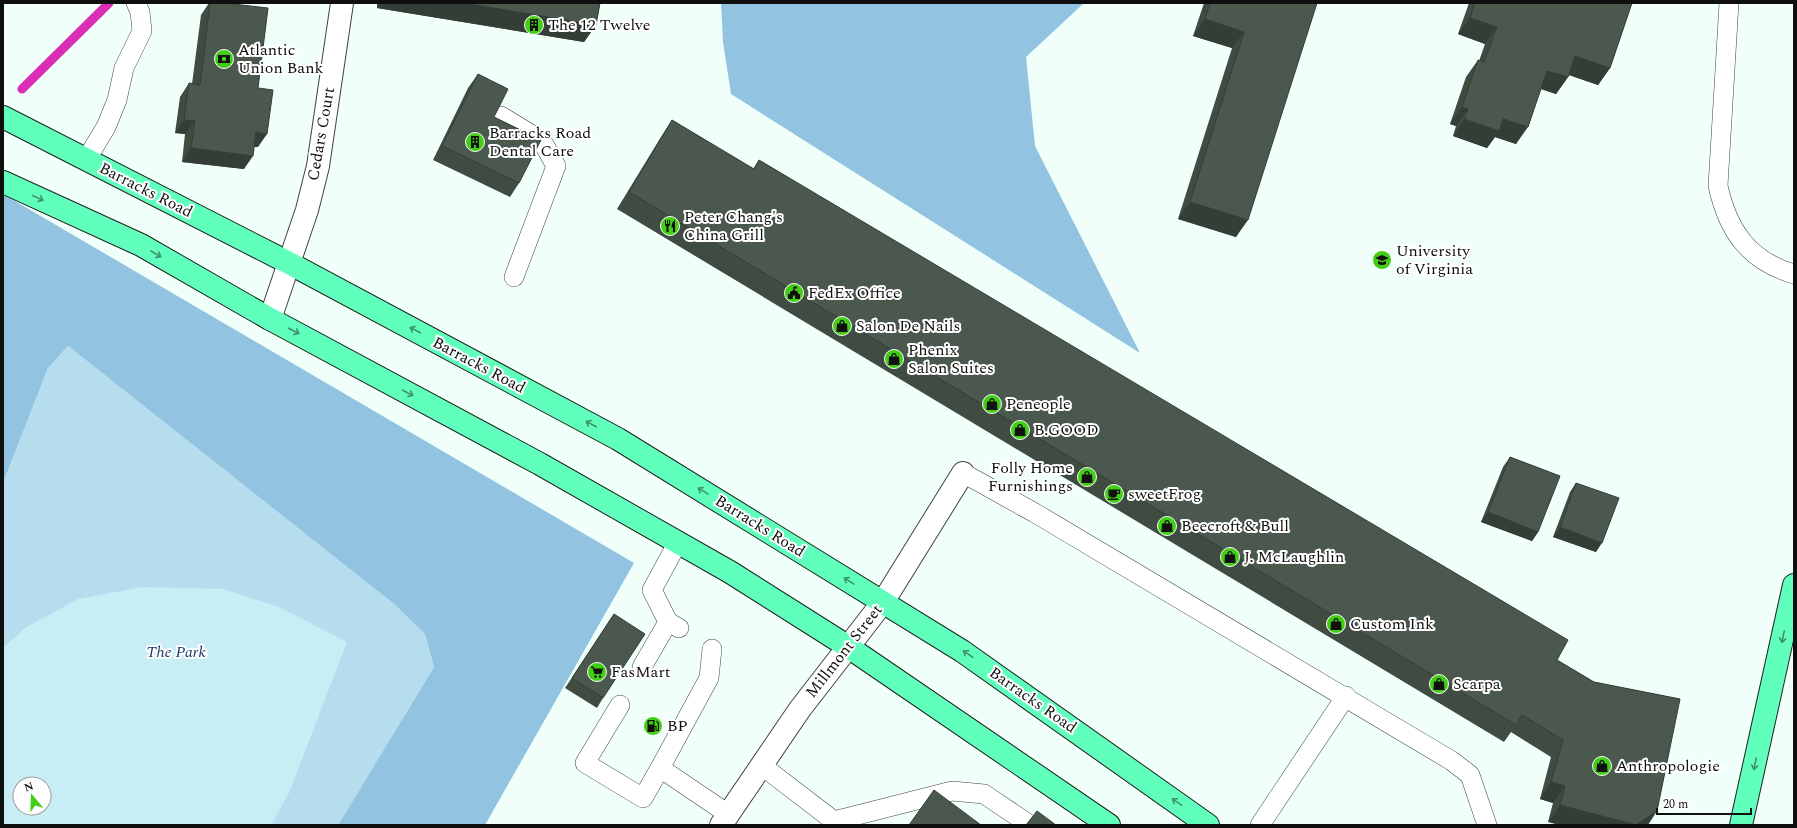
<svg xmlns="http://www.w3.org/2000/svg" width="1797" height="828" font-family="Spectral,serif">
<rect width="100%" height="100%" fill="#f0fff9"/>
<path fill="#b5ddee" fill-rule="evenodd" d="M68 346 394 604 425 634 434 667 338 825H3V483L48 368ZM20 784H44V808H20Z"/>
<g fill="#92c4e1">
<polygon points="721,3 1084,3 1026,57 1035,146 1140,353 731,94 723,42"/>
<polygon points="3,194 634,563 485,825 338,825 434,667 425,634 394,604 68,346 48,368 3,483"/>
</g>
<path fill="#c8edf4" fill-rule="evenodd" d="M142 587 223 589 279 607 347 642 289 793 271 825H5L3 824V648L25 628 78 599ZM20 784H44V808H20Z"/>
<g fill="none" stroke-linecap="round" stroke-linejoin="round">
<polyline stroke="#db2eb6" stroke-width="9" points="22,89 109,3"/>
<g stroke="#424242" stroke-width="20">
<g id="service">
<path d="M1729 3 1718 186C1728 231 1749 261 1794 274"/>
<polyline points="501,116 542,141 556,166 514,277"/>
<polyline points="86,160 106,127 117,100 124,68 142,31 140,12 136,3"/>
<polyline points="963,473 1035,513 1452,761 1470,775 1487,825"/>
<polyline points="668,622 652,590 678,542"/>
<polyline points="712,649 709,678 660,768 728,814"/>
<polyline points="642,667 668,622 679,628"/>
<polyline points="620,705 585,763 643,798 660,768"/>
<polyline points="761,765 834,821 831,825"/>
<polyline points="834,821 952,791 984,794 1030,825"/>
<polyline points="1260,825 1346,696"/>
</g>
</g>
<g stroke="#424242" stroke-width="24">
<g id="minor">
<polyline points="270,319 307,210 318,166 342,3"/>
<polyline points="883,602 963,473"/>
</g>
</g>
<g stroke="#424242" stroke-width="24">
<polyline id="tertiary" points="721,825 800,709 883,602"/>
</g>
<g stroke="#202020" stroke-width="24">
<g id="primary">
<polyline points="3,117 289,263 618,439 962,651 1208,825"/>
<polyline points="3,182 141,245 270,319 540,464 730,572 847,646 1109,825"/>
<polyline points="1741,825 1794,585"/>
</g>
</g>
<use href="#service" stroke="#fff" stroke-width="19"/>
<use href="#minor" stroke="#fff" stroke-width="22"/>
<use href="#tertiary" stroke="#fff" stroke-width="22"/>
<use href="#primary" stroke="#60ffbb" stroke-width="22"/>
</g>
<g fill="#404c42">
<polygon points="209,3 224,3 258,88 258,147 254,147 244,169 182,162 185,134 175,133 180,97 189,83 192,84 201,15"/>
<polygon points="377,3 600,3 596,25 584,42 377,8"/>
<polygon points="1204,3 1317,3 1236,237 1178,219 1232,48 1193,36"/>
<polygon points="1469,3 1632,3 1610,68 1598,85 1569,75 1568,77 1556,94 1541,89 1516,144 1495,137 1487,148 1453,136 1456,126 1450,124 1466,77 1478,60 1479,61 1485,44 1458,34"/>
<polygon points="478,74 519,183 510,197 433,160 468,88"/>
<polygon points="672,120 753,169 759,160 1557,660 1594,682 1680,699 1548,822 1553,803 1540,799 1551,757 1511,732 1504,742 617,209 661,137"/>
<polygon points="1510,457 1538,532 1532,541 1481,522 1503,467"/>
<polygon points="1576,483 1596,552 1553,537 1570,492"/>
<polygon points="614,614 603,698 597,708 565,688"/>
</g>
<g fill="#343e36">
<polygon points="380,3 463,3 596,25 584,42 377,8"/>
<polygon points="1470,18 1497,27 1485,44 1458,34"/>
<polygon points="1205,19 1244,32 1232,48 1193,36"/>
<polygon points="1575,56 1610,68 1598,85 1563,73"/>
<polygon points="1547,71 1568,77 1556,94 1535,87"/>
<polygon points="1462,107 1468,109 1456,126 1450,124"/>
<polygon points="1464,119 1503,119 1528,127 1516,144 1495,137 1487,148 1453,136"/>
<polygon points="184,120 195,121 185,134 175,133"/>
<polygon points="256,132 267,134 258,147 246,146"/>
<polygon points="191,148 253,156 244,169 182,162"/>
<polygon points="1190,202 1248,220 1236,237 1178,219"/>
<polygon points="1488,512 1538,532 1532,541 1481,522"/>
<polygon points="1560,527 1602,543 1596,552 1553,537"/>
<polygon points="1551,782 1565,786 1553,803 1540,799"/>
<polygon points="1560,805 1657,811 1648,825 1559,825 1548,822"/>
</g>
<g fill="#4a584d" stroke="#343e36">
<polygon points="210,3 224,3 268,8 258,88 273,90 267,134 256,132 253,156 191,148 195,121 184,120 189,83 200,85"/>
<polygon points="463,3 600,3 596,25"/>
<polygon points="1210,3 1317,3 1248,220 1190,202 1244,32 1205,19"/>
<polygon points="1475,3 1632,3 1610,68 1575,56 1568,77 1547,71 1528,127 1503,119 1499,131 1464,119 1468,109 1462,107 1478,60 1484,62 1497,27 1470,18"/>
<polygon points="478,74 508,89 494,117 541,140 519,183 442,146"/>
<polygon points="672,120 754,169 759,160 1568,640 1557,660 1594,682 1680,699 1657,811 1636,825 1560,805 1565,786 1551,782 1563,740 1522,715 1516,725 629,192"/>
<polygon points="1510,457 1560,476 1538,532 1488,512"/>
<polygon points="1576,483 1619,498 1602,543 1560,527"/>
<polygon points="614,614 645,634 603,698 572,678"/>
<polygon points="934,790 981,825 909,825"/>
<polygon points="1037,811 1056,825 1026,825"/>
</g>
<defs><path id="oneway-shaft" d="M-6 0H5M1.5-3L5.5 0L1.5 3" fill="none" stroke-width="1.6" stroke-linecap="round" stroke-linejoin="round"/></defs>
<g stroke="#3c936e">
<use href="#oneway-shaft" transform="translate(38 198) rotate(25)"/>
<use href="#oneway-shaft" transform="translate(156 254) rotate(30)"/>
<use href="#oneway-shaft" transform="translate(415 330) rotate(-152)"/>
<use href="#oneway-shaft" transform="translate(294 331) rotate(28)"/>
<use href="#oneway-shaft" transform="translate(408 393) rotate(28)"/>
<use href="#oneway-shaft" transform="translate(591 424) rotate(-152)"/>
<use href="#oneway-shaft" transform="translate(703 491) rotate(-148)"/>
<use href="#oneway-shaft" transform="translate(849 581) rotate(-148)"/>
<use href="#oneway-shaft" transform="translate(1783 637) rotate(102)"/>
<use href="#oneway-shaft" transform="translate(968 654) rotate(-145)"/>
<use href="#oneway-shaft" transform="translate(1755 764) rotate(102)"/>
<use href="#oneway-shaft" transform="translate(1177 802) rotate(-145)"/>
</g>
<defs>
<g id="building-disc" transform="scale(1)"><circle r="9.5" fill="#42ce17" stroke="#fff"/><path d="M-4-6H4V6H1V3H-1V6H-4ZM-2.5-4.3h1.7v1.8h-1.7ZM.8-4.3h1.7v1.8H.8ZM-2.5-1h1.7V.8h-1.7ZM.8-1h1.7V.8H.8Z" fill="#111"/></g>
<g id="bank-disc" transform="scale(1)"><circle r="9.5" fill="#42ce17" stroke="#fff"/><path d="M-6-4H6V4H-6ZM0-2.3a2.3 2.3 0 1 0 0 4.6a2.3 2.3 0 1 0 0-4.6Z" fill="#111"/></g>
<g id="restaurant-disc" transform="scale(1)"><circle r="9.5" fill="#42ce17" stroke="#fff"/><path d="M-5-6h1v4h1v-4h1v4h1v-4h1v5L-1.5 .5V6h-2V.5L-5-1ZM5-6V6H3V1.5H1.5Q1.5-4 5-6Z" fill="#111"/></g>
<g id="university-disc" transform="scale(1)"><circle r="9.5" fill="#42ce17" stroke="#fff"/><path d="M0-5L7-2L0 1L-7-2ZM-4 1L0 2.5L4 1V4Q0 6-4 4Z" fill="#111"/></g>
<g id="civic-disc" transform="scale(1)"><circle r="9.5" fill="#42ce17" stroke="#fff"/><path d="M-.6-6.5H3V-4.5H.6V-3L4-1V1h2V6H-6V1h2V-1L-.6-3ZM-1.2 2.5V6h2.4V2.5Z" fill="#111"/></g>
<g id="shop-disc" transform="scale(1)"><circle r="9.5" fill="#42ce17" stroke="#fff"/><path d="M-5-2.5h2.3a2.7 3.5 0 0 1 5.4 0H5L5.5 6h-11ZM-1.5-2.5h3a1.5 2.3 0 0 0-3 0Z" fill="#111"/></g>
<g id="cafe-disc" transform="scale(1)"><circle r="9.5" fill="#42ce17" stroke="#fff"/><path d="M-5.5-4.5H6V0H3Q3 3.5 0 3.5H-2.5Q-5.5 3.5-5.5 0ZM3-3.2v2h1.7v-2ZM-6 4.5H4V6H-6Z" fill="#111"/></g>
<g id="supermarket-disc" transform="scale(1)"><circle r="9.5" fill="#42ce17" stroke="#fff"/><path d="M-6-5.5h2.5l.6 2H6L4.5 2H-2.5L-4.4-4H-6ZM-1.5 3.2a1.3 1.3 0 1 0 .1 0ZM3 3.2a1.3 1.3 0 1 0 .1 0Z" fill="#111"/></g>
<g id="fuel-disc" transform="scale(1)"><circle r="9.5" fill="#42ce17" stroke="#fff"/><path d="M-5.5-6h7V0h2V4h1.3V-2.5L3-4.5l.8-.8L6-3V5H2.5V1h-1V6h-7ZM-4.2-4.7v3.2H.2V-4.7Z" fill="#111"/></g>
</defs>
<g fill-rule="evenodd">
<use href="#building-disc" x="534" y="25"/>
<use href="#bank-disc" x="224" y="59"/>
<use href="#building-disc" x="475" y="142"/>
<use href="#restaurant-disc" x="670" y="226"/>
<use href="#university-disc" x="1382" y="260"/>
<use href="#civic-disc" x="794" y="293"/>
<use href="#shop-disc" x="842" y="326"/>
<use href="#shop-disc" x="894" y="359"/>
<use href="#shop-disc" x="992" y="404"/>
<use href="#shop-disc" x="1020" y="430"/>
<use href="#shop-disc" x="1087" y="477"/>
<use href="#cafe-disc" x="1114" y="494"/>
<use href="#shop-disc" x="1167" y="526"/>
<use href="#shop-disc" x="1230" y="557"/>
<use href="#shop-disc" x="1336" y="624"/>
<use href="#supermarket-disc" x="597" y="672"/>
<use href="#shop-disc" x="1439" y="684"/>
<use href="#fuel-disc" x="653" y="726"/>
<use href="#shop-disc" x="1602" y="766"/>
</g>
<g text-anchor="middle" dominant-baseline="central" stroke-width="4" stroke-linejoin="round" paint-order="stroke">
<g font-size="16" fill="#0f0f0f" stroke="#fff" text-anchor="start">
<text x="548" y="25">The 12 Twelve</text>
<text x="238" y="50">Atlantic<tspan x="238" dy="18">Union Bank</tspan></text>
<text x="489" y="133">Barracks Road<tspan x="489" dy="18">Dental Care</tspan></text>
<text x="684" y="217">Peter Chang's<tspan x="684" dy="18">China Grill</tspan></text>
<text x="1396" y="251">University<tspan x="1396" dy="18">of Virginia</tspan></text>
<text x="808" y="293">FedEx Office</text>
<text x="856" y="326">Salon De Nails</text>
<text x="908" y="350">Phenix<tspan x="908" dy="18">Salon Suites</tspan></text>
<text x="1006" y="404">Peneople</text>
<text x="1034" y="430">B.GOOD</text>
<text x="1073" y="468" text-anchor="end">Folly Home<tspan x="1073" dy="18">Furnishings</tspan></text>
<text x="1128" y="494">sweetFrog</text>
<text x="1181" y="526">Beecroft &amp; Bull</text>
<text x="1244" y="557">J. McLaughlin</text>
<text x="1350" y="624">Custom Ink</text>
<text x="611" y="672">FasMart</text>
<text x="1453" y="684">Scarpa</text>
<text x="667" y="726">BP</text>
<text x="1616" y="766">Anthropologie</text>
</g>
<g font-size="16" fill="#0f0f0f" stroke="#fff">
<text transform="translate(321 134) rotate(-80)">Cedars Court</text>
<text transform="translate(146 190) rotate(27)">Barracks Road</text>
<text transform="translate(479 365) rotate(28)">Barracks Road</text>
<text transform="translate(760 526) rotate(32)">Barracks Road</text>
<text transform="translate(844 651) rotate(-52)">Millmont Street</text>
<text transform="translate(1033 700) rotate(35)">Barracks Road</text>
</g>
<g font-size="16" font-style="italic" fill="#17396e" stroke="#fff">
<text x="176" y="652">The Park</text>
</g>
</g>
<rect width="1797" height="828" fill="none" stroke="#0f0f0f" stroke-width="8"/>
<g transform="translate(32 796) rotate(341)"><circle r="19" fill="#ffffff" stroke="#9f9f9f"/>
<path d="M0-3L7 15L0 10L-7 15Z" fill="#42ce17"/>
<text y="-6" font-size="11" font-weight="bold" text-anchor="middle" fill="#0f0f0f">N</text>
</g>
<path d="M1657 808v6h94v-6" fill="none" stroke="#0f0f0f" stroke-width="2"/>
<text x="1663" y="808" font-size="12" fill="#0f0f0f" stroke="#ffffff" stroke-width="3" paint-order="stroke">20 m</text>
</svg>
